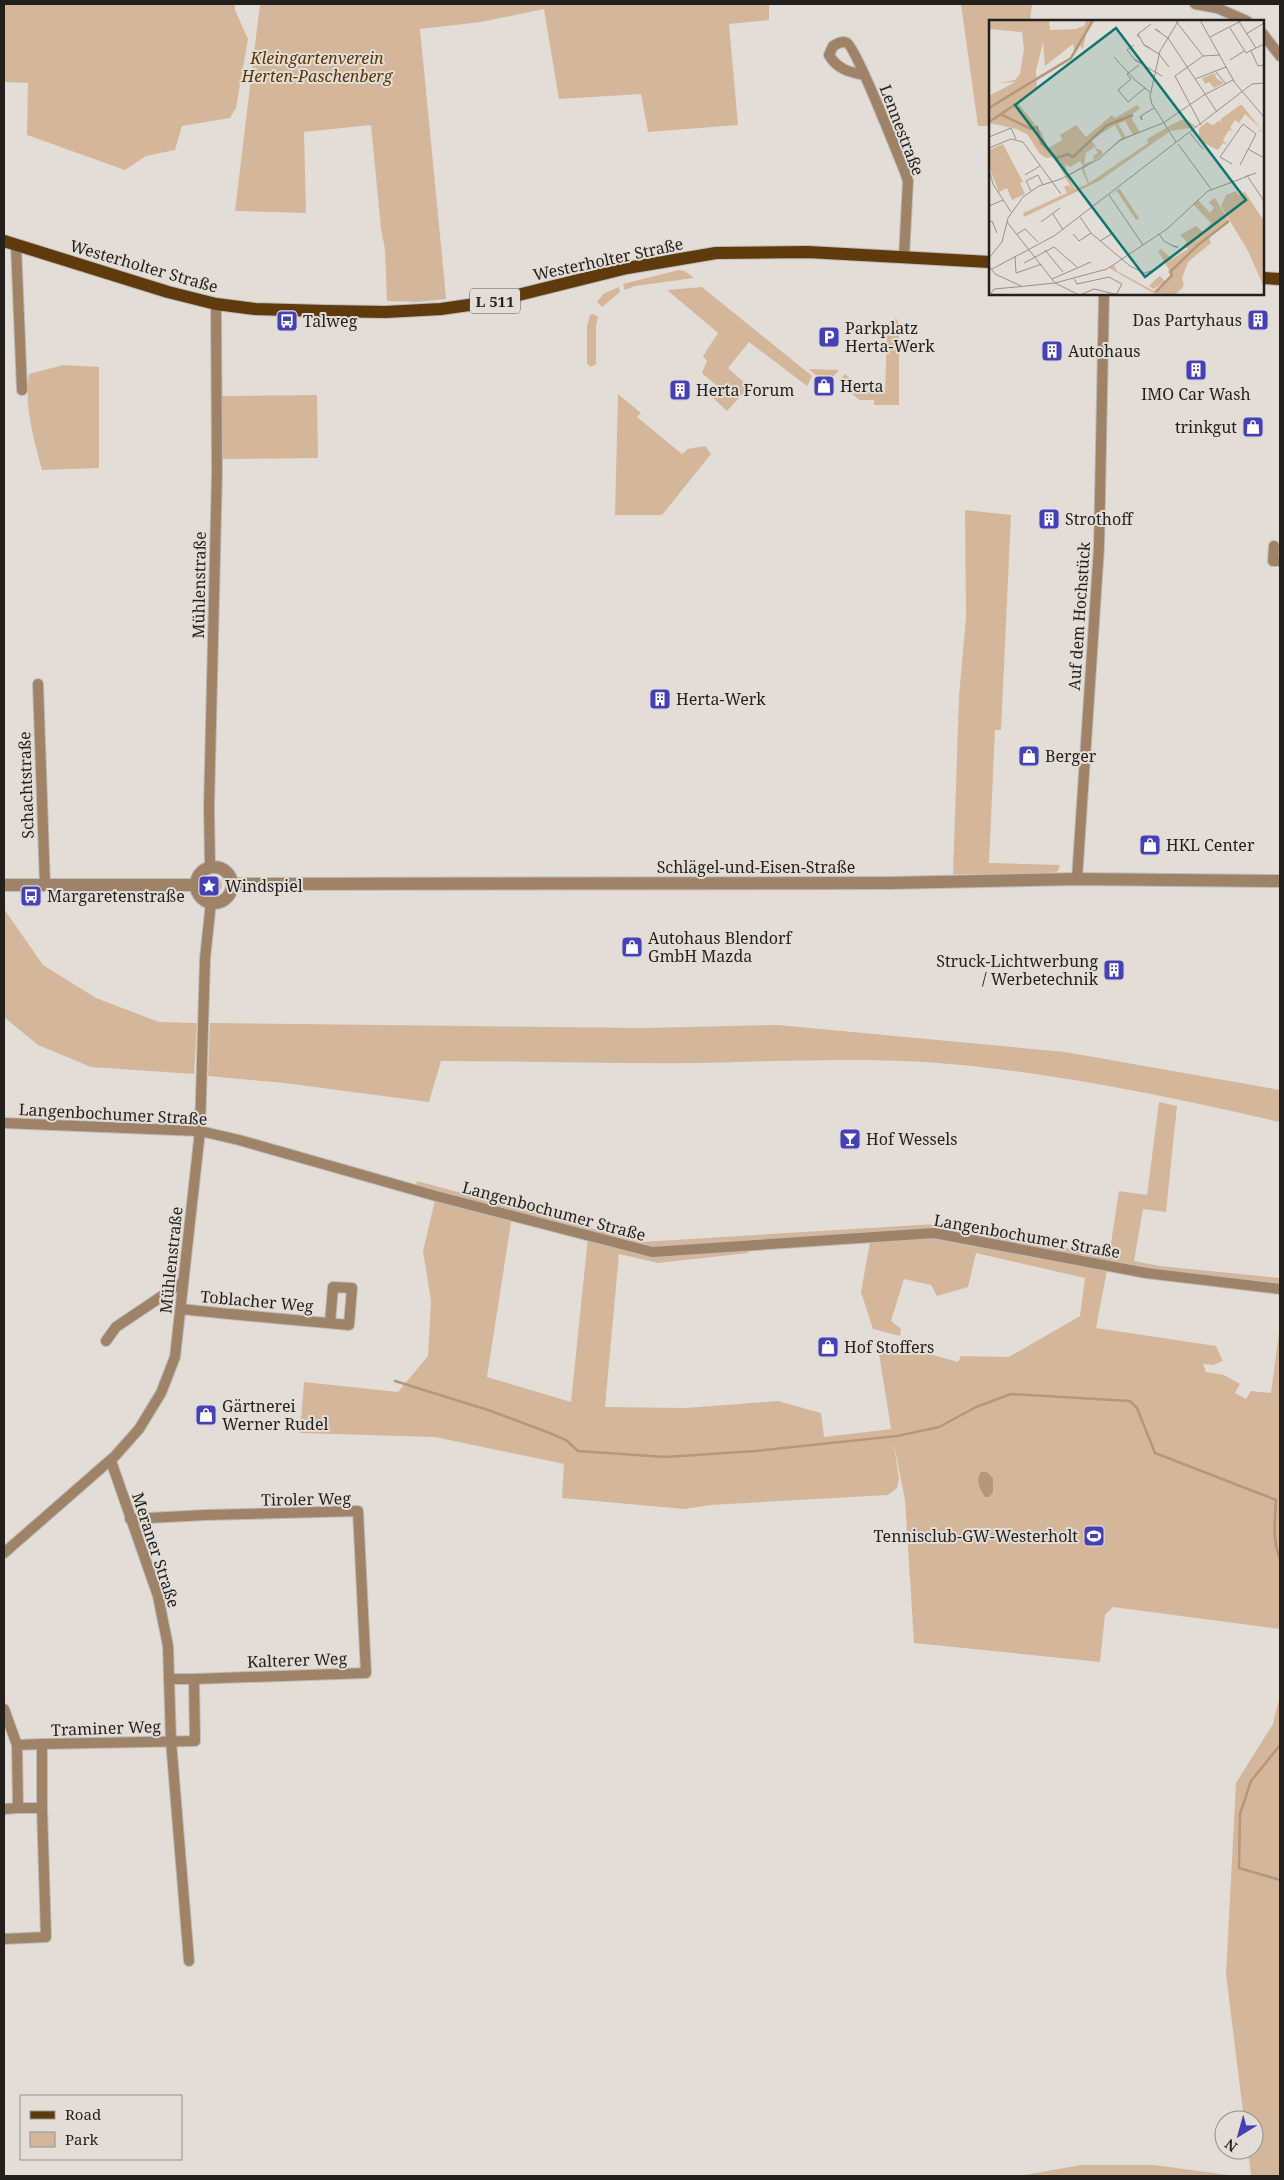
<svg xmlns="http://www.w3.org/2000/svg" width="1284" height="2180" font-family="'Noto Serif',serif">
<rect width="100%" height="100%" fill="#e3ddd7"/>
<g fill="#d4b79b" fill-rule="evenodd">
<polygon points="4,4 235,4 235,10 248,39 236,108 230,118 182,126 175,150 146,156 125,170 27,135 28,83 4,82"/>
<polygon points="260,4 769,4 769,20 729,24 738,125 648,132 641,94 559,99 544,9 481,22 420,29 446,297 446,299 418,302 387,301 385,249 381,229 371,125 304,132 306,213 235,211"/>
<polygon points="961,4 1032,4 1030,21 990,21 990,126 978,126"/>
<polygon points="679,270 685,271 694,278 635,286 625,290 623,284"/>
<polygon points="619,287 620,292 602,307 597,302 603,294"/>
<polygon points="702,287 812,376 807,386 749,342 728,368 749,387 727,411 710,395 717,386 702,373 707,361 703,356 718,333 667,290"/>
<polygon points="593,314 598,317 596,326 596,364 591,367 587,364 587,326 590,315"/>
<polygon points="896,318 899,324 899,405 874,405 874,400 859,400 839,381 845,374 864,391 885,392 887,334 888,329"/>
<path d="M63 365 99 367V468L42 470C34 439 24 407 29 374Z"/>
<polygon points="809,369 839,370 833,377 818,377"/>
<polygon points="618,394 641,413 637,417 682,454 688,449 705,446 711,454 662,515 615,515"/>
<polygon points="317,395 318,458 221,459 221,396"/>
<polygon points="965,510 1011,515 1001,730 995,730 989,863 1060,865 1058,871 1051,874 953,874 959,696 966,618"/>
<circle cx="213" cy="885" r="9"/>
<polygon points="4,909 43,965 96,998 159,1022 197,1023 194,1074 91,1067 38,1045 4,1017"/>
<path d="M210 1023 643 1028 778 1025 1065 1052 1280 1090V1122C1179 1099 1075 1077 972 1066 880 1056 788 1061 696 1063 611 1064 526 1061 441 1061L429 1102 284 1083 208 1076Z"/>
<path d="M1159 1102 1177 1106 1166 1212 1143 1209 1134 1261 1160 1266 1280 1278V1289L1108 1265 1096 1328 1216 1346 1223 1361 1213 1365 1203 1364 1206 1372 1224 1375 1240 1384 1235 1393 1246 1399 1251 1391 1271 1393 1280 1325V1629L1113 1607 1105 1615 1100 1662 914 1643 905 1500 893 1440 899 1478 897 1488 888 1495 711 1505 684 1509 562 1498 564 1464 435 1437 300 1433 304 1382 398 1392 428 1356 431 1301 423 1251 436 1196 415 1190 417 1181 641 1242 936 1224 1109 1256 1119 1191 1147 1195ZM512 1216 588 1237 571 1402 487 1377ZM871 1237 861 1292 873 1329 900 1336 901 1329 891 1321 904 1279 931 1285 937 1296 968 1287 976 1253 1085 1278 1080 1316 1009 1357 961 1356 958 1362 919 1351 878 1347 891 1429 824 1437 821 1413 778 1401 686 1408 605 1407 619 1254 658 1263 748 1253V1244Z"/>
<polygon points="1280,1695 1280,2176 1251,2176 1248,2150 1254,2150 1254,2120 1244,2120 1226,1974 1236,1783 1273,1724"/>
<polygon points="1081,2165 1154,2165 1236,2176 1019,2176"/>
</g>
<path fill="#b5987b" d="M981 1472H987L993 1478V1492L989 1497H985C980 1489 975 1481 981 1472Z"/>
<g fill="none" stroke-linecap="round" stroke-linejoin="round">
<g stroke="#b5987b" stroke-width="2.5">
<path d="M395 1381 488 1410 547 1432 566 1440 578 1451 665 1457 756 1451 897 1436 939 1427 976 1407 1011 1394 1130 1401 1137 1408 1155 1453 1276 1500C1275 1520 1272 1539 1280 1559"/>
<polyline points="1280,1745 1251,1781 1240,1814 1239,1868 1280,1880"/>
</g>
<g stroke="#c0bbb6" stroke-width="12">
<g id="minor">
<polyline points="1195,4 1217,8 1247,21"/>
<polyline points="1263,34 1280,56"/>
<path d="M864 75C849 72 837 69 829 55L833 46C837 44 842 40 847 43 856 48 898 155 905 172L908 181 904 257"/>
<polyline points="16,245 22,390"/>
<polyline points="1274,546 1273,561 1280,561"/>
<polyline points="38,684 45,885"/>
<polyline points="210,867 209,807 217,472 216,304"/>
<polyline points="1077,879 1099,547 1104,294"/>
<polyline points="4,1123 200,1131 239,1140 436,1196 652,1252 934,1233 1146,1273 1280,1289"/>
<path d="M181 1309C237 1315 293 1320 349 1325L352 1288 333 1287 330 1323"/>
<polyline points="106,1341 116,1327 183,1282"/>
<polyline points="111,1461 158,1596 168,1646 171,1741 189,1961"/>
<polyline points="130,1519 205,1515 358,1511 366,1673 194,1679"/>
<polyline points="4,1553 115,1456 139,1429 161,1393 175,1357 200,1131 205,959 211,902"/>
<polyline points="4,1709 17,1745 18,1808 42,1808 42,1744 17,1745"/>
<polyline points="42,1744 195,1741 194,1679 169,1679"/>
<polyline points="4,1809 18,1808"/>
<polyline points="4,1939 46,1937 42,1808"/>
</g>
</g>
<g stroke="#c0bbb6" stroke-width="14">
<g id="tertiary">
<circle cx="214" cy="885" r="18"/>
<polyline points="232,884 890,883 1077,879 1280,881"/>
<polyline points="4,885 195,885"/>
</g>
</g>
<g stroke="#c0bbb6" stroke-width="14">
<g id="primary">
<polyline points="4,241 168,292 216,304 255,309 326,311 385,312 441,309 490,302 627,268 716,253 808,252 990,262"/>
<polyline points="1263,278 1280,279"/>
</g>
</g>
<use href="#minor" stroke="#9e8368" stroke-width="10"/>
<use href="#tertiary" stroke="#9e8368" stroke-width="12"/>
<use href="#primary" stroke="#5f3a0d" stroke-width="12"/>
</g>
<defs>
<g id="building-square" transform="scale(1.125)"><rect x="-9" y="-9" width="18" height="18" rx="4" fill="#4540b6" stroke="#e3ddd7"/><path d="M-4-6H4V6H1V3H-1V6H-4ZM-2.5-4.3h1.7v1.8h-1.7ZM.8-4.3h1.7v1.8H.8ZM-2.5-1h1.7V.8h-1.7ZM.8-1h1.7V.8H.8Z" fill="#fff"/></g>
<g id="bus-square" transform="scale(1.125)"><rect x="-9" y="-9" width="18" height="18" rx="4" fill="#4540b6" stroke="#e3ddd7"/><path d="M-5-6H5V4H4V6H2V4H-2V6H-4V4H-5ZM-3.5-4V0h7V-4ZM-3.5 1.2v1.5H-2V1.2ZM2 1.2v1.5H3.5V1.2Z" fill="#fff"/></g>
<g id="parking-square" transform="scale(1.125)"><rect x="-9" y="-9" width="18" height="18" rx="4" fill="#4540b6" stroke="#e3ddd7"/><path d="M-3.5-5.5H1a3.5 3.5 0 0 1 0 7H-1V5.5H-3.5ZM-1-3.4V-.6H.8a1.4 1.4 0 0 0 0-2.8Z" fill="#fff"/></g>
<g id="shop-square" transform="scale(1.125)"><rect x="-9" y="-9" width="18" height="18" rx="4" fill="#4540b6" stroke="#e3ddd7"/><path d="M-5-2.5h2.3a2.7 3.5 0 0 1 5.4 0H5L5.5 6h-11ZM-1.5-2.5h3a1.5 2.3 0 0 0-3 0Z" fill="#fff"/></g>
<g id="sight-square" transform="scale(1.125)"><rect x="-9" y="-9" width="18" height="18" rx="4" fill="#4540b6" stroke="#e3ddd7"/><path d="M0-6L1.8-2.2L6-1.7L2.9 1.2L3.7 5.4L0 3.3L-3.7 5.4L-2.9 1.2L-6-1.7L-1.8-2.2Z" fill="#fff"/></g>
<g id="bar-square" transform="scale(1.125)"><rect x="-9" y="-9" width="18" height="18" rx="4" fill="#4540b6" stroke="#e3ddd7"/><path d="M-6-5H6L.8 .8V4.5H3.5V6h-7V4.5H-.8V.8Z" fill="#fff"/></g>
<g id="stadium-square" transform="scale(1.125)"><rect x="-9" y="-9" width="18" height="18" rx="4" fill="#4540b6" stroke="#e3ddd7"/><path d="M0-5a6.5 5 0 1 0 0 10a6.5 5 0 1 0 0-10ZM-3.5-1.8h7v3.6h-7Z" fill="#fff"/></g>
</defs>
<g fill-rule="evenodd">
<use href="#building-square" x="1258" y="320"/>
<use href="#bus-square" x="287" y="321"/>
<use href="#parking-square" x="829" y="337"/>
<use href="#building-square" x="1052" y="351"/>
<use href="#building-square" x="1196" y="370"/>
<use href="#shop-square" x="824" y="386"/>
<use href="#building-square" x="680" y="390"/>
<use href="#shop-square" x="1253" y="427"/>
<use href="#building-square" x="1049" y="519"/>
<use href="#building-square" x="660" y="699"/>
<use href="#shop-square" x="1029" y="756"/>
<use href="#shop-square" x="1150" y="845"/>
<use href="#sight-square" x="209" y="886"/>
<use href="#bus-square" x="31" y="896"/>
<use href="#shop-square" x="632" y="947"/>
<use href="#building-square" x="1114" y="970"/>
<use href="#bar-square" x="850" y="1139"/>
<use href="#shop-square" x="828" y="1347"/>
<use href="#shop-square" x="206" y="1415"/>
<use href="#stadium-square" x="1094" y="1536"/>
</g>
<g text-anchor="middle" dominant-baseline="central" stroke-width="4" stroke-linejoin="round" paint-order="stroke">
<rect fill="#e3ddd7" stroke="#5c5855" stroke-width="1" x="470" y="288.5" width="50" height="25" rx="4"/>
<g font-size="15" font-weight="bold" fill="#221f1d">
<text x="495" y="301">L 511</text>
</g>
<g font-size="16" font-style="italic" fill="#5c3500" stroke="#e3ddd7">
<text x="317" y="58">Kleingartenverein<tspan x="317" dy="18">Herten-Paschenberg</tspan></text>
</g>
<g font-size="16" fill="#221f1d" stroke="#e3ddd7">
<text transform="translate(902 130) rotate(69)">Lennestraße</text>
<text transform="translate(608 259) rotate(-12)">Westerholter Straße</text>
<text transform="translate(144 266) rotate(16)">Westerholter Straße</text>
<text transform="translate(199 585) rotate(-89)">Mühlenstraße</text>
<text transform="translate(1079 616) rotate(-86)">Auf dem Hochstück</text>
<text transform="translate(26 785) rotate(-92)">Schachtstraße</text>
<text x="756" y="867">Schlägel-und-Eisen-Straße</text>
<text transform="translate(113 1114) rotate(3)">Langenbochumer Straße</text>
<text transform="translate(554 1211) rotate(15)">Langenbochumer Straße</text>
<text transform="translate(1027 1236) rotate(10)">Langenbochumer Straße</text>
<text transform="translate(171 1260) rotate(-84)">Mühlenstraße</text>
<text transform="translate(257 1301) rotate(5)">Toblacher Weg</text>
<text transform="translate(306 1499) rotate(-1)">Tiroler Weg</text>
<text transform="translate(156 1550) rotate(72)">Meraner Straße</text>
<text transform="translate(297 1660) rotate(-2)">Kalterer Weg</text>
<text transform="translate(106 1728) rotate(-2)">Traminer Weg</text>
</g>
<g font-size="16" fill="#221f1d" stroke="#e3ddd7" text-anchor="start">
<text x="1242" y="320" text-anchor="end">Das Partyhaus</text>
<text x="303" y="321">Talweg</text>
<text x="845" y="328">Parkplatz<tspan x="845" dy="18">Herta-Werk</tspan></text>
<text x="1068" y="351">Autohaus</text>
<text x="840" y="386">Herta</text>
<text x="696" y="390">Herta Forum</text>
<text x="1196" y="394" text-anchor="middle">IMO Car Wash</text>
<text x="1237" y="427" text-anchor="end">trinkgut</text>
<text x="1065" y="519">Strothoff</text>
<text x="676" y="699">Herta-Werk</text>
<text x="1045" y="756">Berger</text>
<text x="1166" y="845">HKL Center</text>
<text x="225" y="886">Windspiel</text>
<text x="47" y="896">Margaretenstraße</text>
<text x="648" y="938">Autohaus Blendorf<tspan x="648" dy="18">GmbH Mazda</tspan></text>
<text x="1098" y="961" text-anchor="end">Struck-Lichtwerbung<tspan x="1098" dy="18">/ Werbetechnik</tspan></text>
<text x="866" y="1139">Hof Wessels</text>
<text x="844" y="1347">Hof Stoffers</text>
<text x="222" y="1406">Gärtnerei<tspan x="222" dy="18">Werner Rudel</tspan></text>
<text x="1078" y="1536" text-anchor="end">Tennisclub-GW-Westerholt</text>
</g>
</g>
<g transform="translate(989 20)">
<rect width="275" height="275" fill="#e3ddd7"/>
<path d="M0 0H60L61 10 87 9 95 6 97 0H106L97 14 94 29 91 26 86 33 84 24 56 46 54 22 47 51 48 68 29 83 53 113 59 128 73 120 71 115 87 105 97 117 123 95 126 98 148 85 151 89 143 94V99L151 112 132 121 95 148 100 163 159 123 158 119 177 108 180 112 110 161 35 197 34 193 78 173 75 167 79 165 83 169 65 137 57 138 50 133 39 115 28 109 0 103V76L26 62 10 63 26 60 31 54 35 29 33 12 0 9ZM136 101 144 115 137 117 129 104ZM126 105 133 118 114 134 112 130 106 128 109 133 104 136 105 140 95 144 97 133 107 126 102 120ZM91 141 94 146 79 155 76 144 81 147ZM92 148 99 164 86 169 79 157ZM226 53 227 58 235 63 225 68 220 62 216 64 213 58ZM251 85H253L275 113 273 110 268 113 272 109 256 94 250 103 246 100 241 108 245 111 240 109 245 112 240 110 234 120 238 125 234 123 229 130 215 123 210 116V108L218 102 224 105 231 100V105L232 99ZM192 100H198L208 107 181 111 178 107ZM14 124 34 162 31 163 36 174 23 180 18 168 10 172 0 147V130ZM130 168 150 198 147 200 128 171 122 175ZM247 171 250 175 256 172 275 201V267L259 231 232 186 237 175ZM226 178 240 201 220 218 222 223 199 242 193 258 195 266 186 275H168L120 248 125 245 128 251 165 271 173 263 165 269 160 266 168 258 171 256 176 261 183 255 169 231 172 229 183 239 199 229 195 225 198 222 191 215 207 206 214 212 222 203 204 184 209 180 221 193 225 188 220 182Z" fill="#d4b79b" fill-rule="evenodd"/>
<path fill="none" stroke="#b5987b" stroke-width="2.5" d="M0 88 82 38 104 0M11 94 42 109 48 107 52 123 67 138 79 134 84 137 118 105 144 95M0 102 27 84M167 272 183 255 181 252 209 225 240 201"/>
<path fill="none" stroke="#96918d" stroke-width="1" d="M186 0 214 36M211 0 246 63 275 97M249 0 267 28M241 8 257 33 275 24M171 12 166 9 179 18 228 92M149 14 162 4M257 14 275 3M149 17V14L155 25M221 17 254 0M145 25 138 30 146 40M161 28 155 25 170 34 180 47M262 31 269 46 275 45M125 37 146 60 161 72M241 40 255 31M152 43 146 40 173 56M227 52 237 64M142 59 129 70 139 82 156 68M142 59 138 54 150 45M206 59 237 47M152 96 153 100 151 97 152 96 160 91 165 88M212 105 186 56 214 36 231 35M201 113 214 129M0 117 22 108 27 119M187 122 163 84 161 76 171 31 190 0M189 124 222 169M0 128 22 119 34 122 72 174M259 129 275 138M243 144 231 137 254 104 267 114 251 145M0 150 4 164 22 192M36 155 51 146M260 155 256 157 267 153M259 157 275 181M42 171 37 161 49 155 54 165M120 175 154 225M0 186 14 180M64 194 74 210M91 197 102 213 141 246 155 253 166 250M0 202 3 201 8 213M18 202 66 263M52 202 71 188M28 214 36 209 49 222M84 214 90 221 102 213M170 214 175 221 184 226 187 227H189L184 226M111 221 124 213M56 230 74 252M26 236 27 253 53 244M0 238 13 222 19 198 34 177 50 166 72 159 110 139 131 120 174 103 215 75 244 60M35 243 65 227 88 247M0 246 6 254 32 266M3 249 65 216 263 64 275 63M63 259 102 242M85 259 88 264 120 257 133 264 127 275M66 263 90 275M27 267 66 263 118 249 178 209 219 171 257 157M1 275 5 269 27 267M91 275 105 269 130 275"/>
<path fill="#0f766e" fill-opacity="0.15" stroke="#0f766e" stroke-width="2.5" d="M127 8 257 180 156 257 26 85Z"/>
<rect width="275" height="275" fill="none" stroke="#221f1d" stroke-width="2.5"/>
</g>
<rect width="1284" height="2180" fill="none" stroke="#221f1d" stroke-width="10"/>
<rect x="20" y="2095" width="162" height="65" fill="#e3ddd7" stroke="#96918d"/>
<rect x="30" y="2111" width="25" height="8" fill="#5f3a0d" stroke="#96918d"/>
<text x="65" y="2120" font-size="15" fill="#221f1d">Road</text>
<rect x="30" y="2132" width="25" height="15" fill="#d4b79b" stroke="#96918d"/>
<text x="65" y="2145" font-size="15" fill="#221f1d">Park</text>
<g transform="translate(1239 2135) rotate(217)"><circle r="24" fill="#e3ddd7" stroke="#96918d"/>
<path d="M0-4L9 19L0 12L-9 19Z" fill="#4540b6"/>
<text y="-8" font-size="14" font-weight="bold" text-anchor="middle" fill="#221f1d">N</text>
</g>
</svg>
